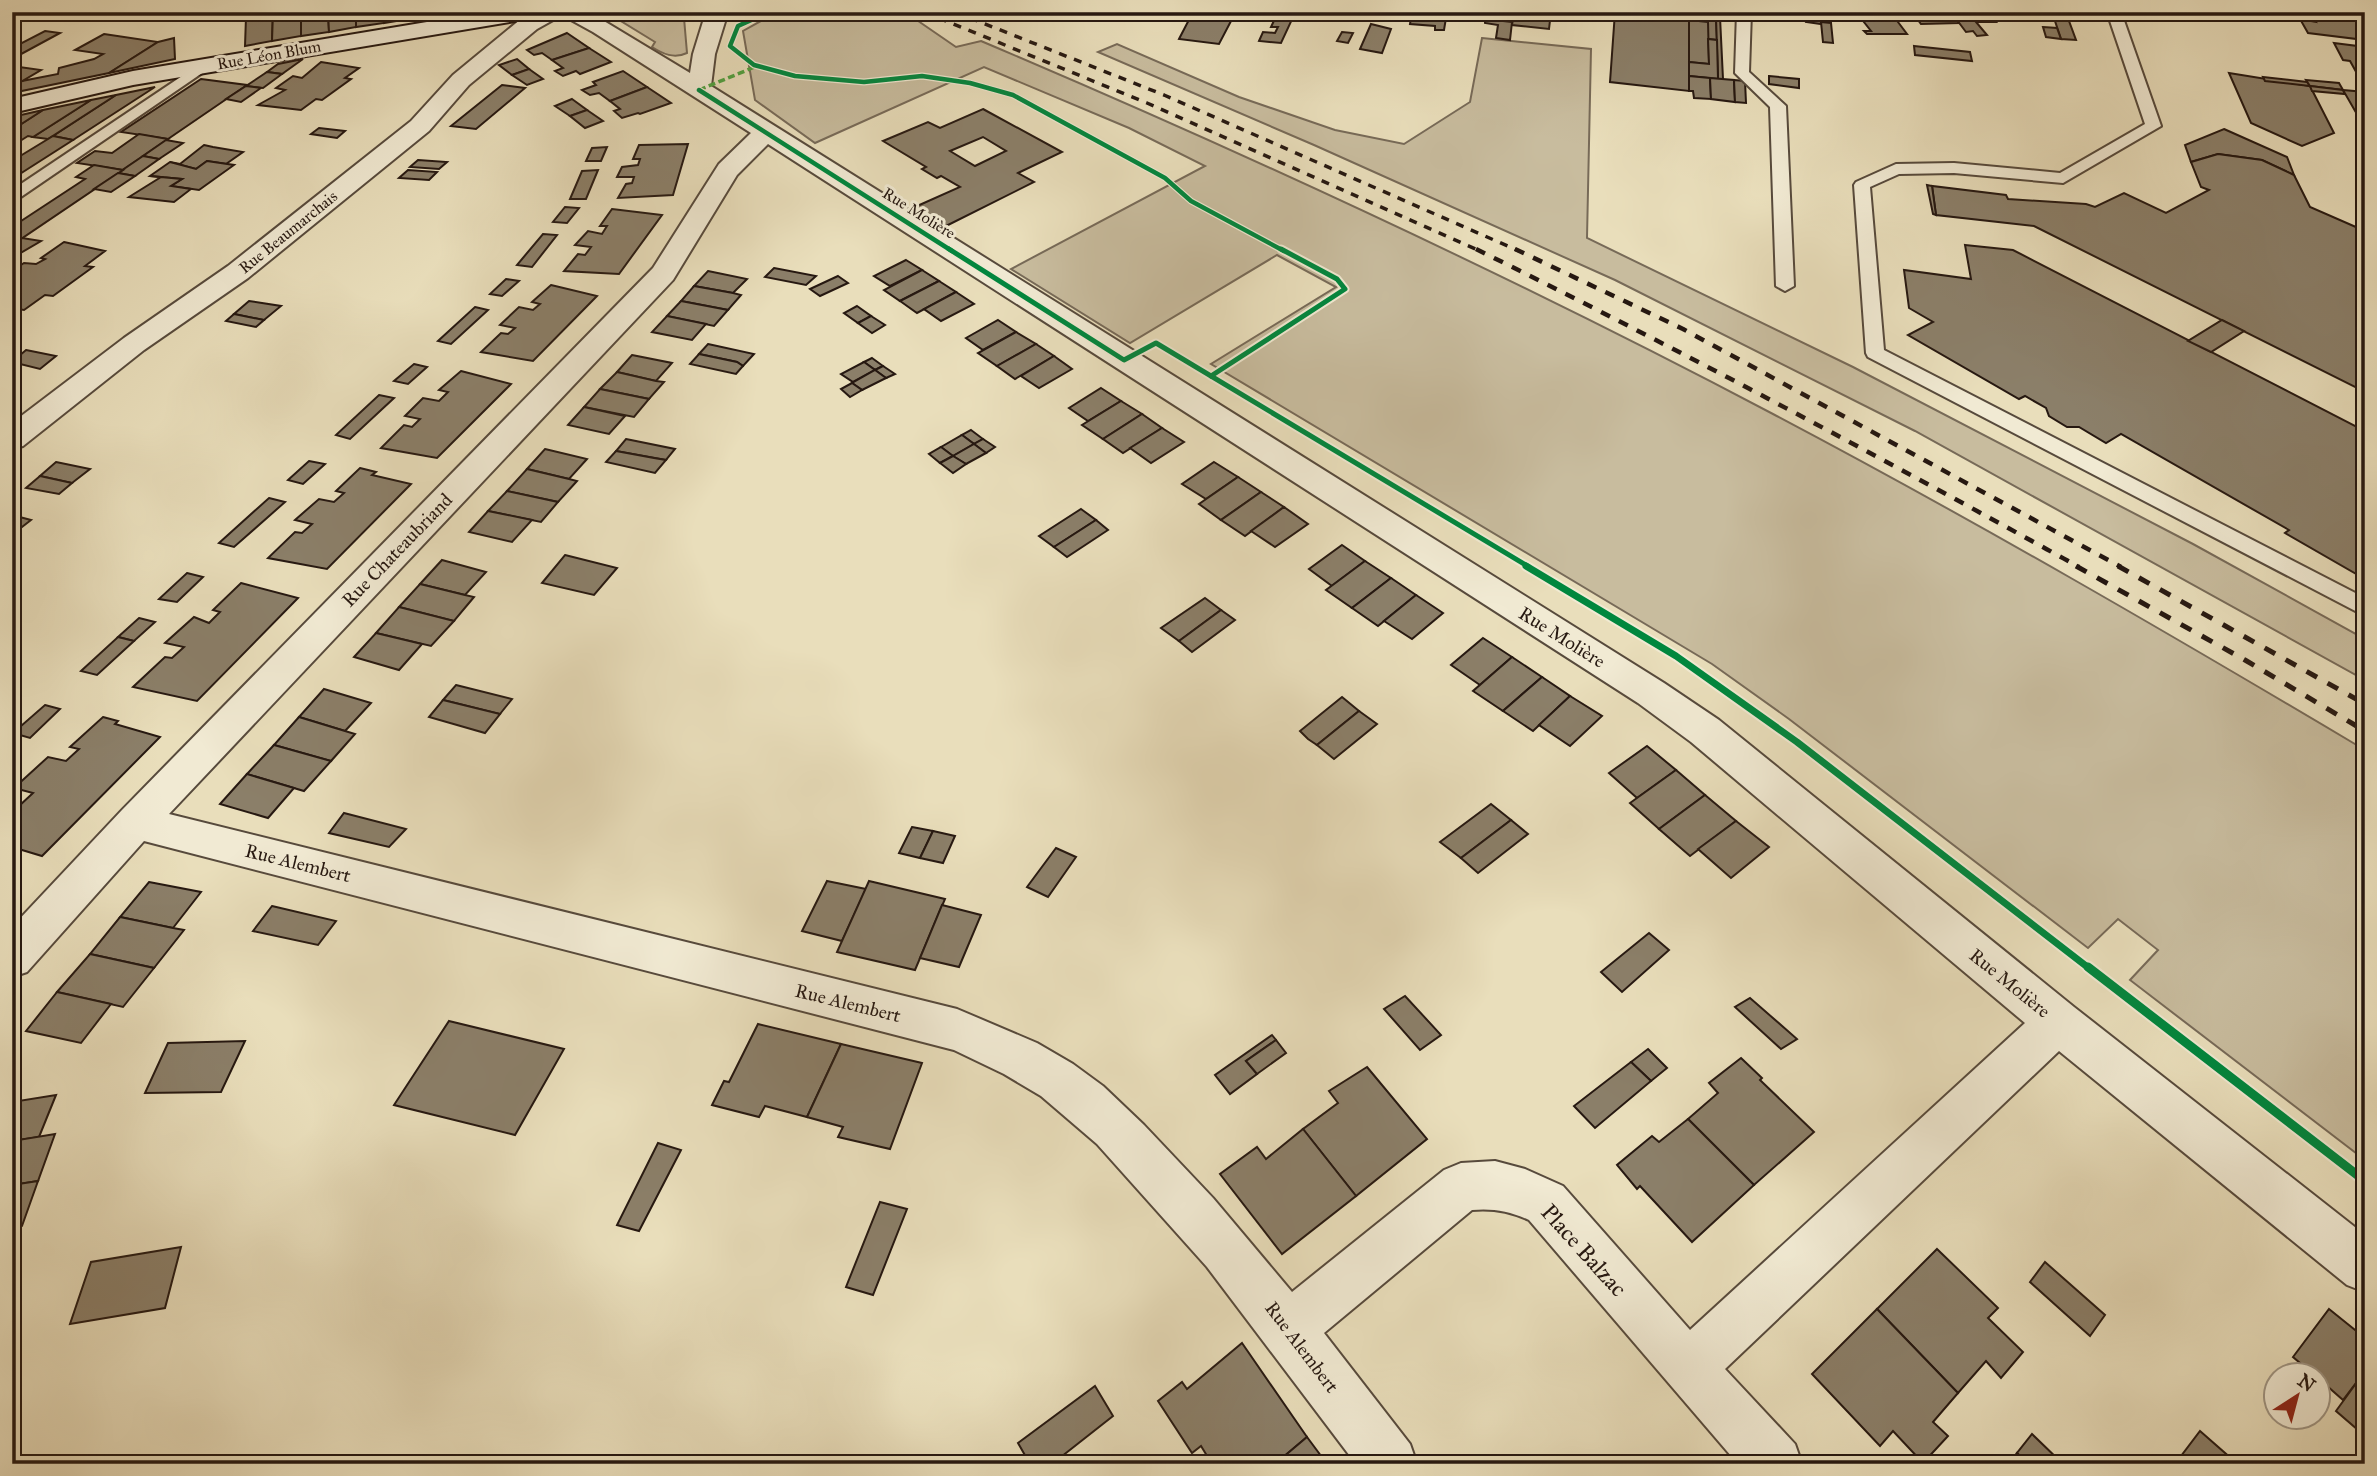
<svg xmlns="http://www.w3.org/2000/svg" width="2377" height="1476" font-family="'IM FELL Great Primer',serif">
<rect width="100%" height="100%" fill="#e9debb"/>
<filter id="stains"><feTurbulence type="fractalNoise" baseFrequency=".00286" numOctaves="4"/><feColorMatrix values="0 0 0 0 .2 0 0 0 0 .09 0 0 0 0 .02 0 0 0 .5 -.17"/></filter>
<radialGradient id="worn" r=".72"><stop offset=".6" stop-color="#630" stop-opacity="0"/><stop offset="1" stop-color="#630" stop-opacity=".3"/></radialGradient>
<g fill="#c8bc9e" stroke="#776a58" stroke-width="2">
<path d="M777 12H905L956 47 981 41C1250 155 1515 278 1773 414 1974 520 2170 634 2365 750V1160L2130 980 2158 950 2118 919 2088 948 1789 719 1712 664 1211 364 1336 287 1277 255 1130 343 1011 269 1205 166 1129 128 984 67 815 143 755 100 743 31Z"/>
<path d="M655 13 684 18 687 53C674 59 663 54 652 47L655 42 616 18 624 14Z"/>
<polygon points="1482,38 1591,49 1587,238 1853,367 2193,544 2365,639 2365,680 1915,431 1615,280 1314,145 1098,52 1117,44 1239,97 1335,130 1404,144 1470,102"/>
</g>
<g fill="#8b7f69" stroke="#261811" stroke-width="2" fill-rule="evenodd">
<polygon points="259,12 273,12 272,41 245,46 246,17 258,15"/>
<polygon points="273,12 301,12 301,36 272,41"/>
<polygon points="301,12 328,12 329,32 301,36"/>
<polygon points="328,12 356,12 356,27 329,32"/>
<polygon points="356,12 383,12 384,23 356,27"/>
<polygon points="383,12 409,12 409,19 384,23"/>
<polygon points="409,12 438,12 438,14 409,19"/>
<polygon points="1060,12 1094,12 1096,20 1083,21"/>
<polygon points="1094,12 1115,12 1117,19 1096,20"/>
<polygon points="1193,12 1217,12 1213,19 1231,21 1219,44 1179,39"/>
<polygon points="1217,12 1235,12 1231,21 1213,19"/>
<polygon points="1278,12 1295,13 1281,43 1259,41 1263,32 1275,33 1278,27 1271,27"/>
<polygon points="1412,12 1447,12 1444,30 1435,30 1435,26 1410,24"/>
<polygon points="1514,12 1551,12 1549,29 1512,25"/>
<polygon points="1615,12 1689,12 1689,91 1610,82"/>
<polygon points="1689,12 1709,12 1709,16 1716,17 1717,40 1708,39 1708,22 1689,20"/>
<polygon points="1808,12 1820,12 1821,24 1806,22"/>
<polygon points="1856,12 1896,12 1901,18 1895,18 1907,34 1867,34 1864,31 1871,31"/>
<polygon points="1912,12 1951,12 1959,23 1921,24"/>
<polygon points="1951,12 1988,12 1996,22 1976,22 1987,35 1977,36 1973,31 1966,32"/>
<polygon points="2052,12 2066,13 2076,40 2061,39"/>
<polygon points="2311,12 2357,12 2365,24 2365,40 2308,33 2300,19 2316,22"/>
<polygon points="1716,17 1720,17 1723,79 1718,79"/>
<polygon points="1485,19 1512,22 1510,40 1496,38 1498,25 1485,23"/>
<polygon points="1689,20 1708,22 1709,64 1689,62"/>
<polygon points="1821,22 1831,23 1833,43 1823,42"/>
<polygon points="1371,24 1391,29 1382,53 1360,49"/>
<polygon points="2043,27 2057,28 2061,39 2046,37"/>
<polygon points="45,31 60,33 12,59 12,48"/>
<polygon points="1342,32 1353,33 1348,43 1337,41"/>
<polygon points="567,33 589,48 552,60 542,53 534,55 527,50"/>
<polygon points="104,34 158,42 109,73 12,93 12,87 22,81 58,74 59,68 94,59 103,54 75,50"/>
<polygon points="174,38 175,59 109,73 158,42"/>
<polygon points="1708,39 1717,40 1718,79 1689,76 1689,62 1709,64"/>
<polygon points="2334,43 2365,47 2365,88 2350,61 2343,60"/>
<polygon points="1914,46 1970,52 1972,61 1915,55"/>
<polygon points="589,48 611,62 580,74 576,71 563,76 555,71 563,68 552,60"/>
<polygon points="303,59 282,74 267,72 278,64"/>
<polygon points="517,59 529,69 512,75 499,65"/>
<polygon points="321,62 359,68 345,78 351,79 322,100 316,99 301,110 258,105 285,90 276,88 293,76 302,78"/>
<polygon points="12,66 41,70 12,87"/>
<polygon points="529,69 543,79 527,85 512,75"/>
<polygon points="623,71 647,87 610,101 599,93 590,95 582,90 596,85 593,82"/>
<polygon points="267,72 282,74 263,88 246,86"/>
<polygon points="2229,73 2310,86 2334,133 2302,146 2251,123"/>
<polygon points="1689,76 1710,78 1711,99 1694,98 1693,91 1689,91"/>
<polygon points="1769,76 1799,79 1799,88 1769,84"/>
<polygon points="2263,77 2307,82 2310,86 2265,81"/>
<polygon points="1710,78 1734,80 1735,102 1711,99"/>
<polygon points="201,79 247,85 168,139 121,132"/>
<polygon points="1734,80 1745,81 1746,103 1735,102"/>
<polygon points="2306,80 2339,83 2343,90 2310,86"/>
<polygon points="502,85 525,88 476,129 451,126"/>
<polygon points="246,86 261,88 241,102 226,99"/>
<polygon points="2310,86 2343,90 2345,94 2312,91"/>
<polygon points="155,87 73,140 53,136 116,95"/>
<polygon points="647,87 671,103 640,114 638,113 622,118 614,111 620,109 610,101"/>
<polygon points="2343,90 2365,92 2365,124 2362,123"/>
<polygon points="116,95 48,139 33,137 91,100"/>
<polygon points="572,99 587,110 570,116 555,106"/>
<polygon points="91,100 33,137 28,136 12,146 12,130 43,110"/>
<path d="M983 109 1062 152 1018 173 1034 182 946 226 915 207 960 187 941 176 937 178 922 169 926 167 883 141 928 122 940 128ZM983 137 1006 151 975 166 950 151Z"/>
<polygon points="43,110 12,130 12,117"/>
<polygon points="587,110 603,121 585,128 570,116"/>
<polygon points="319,128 345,131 337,138 311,134"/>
<polygon points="2224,129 2287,157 2294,175 2262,160 2218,154 2191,162 2185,145"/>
<polygon points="139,134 168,139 123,170 77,163 95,151 112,153"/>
<polygon points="53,136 73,140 12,179 12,161"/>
<polygon points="166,140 183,143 159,159 143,156"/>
<polygon points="688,144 673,195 618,198 626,184 632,183 634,177 617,177 622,167 638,165 640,159 633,159 639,145"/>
<polygon points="204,145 213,147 243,152 226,164 207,161 196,169 170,162 180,164"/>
<polygon points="607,147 601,161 586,161 592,148"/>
<polygon points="2218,154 2262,160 2294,175 2310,207 2365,231 2365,392 2034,226 1936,215 1932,186 2006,195 2008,199 2086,204 2095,207 2124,193 2166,213 2209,190 2201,187 2191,162"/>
<polygon points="143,156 159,159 135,176 118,173"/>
<polygon points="418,160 447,162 439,169 410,167"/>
<polygon points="207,161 234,165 199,190 171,186 182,179 150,176 170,162 196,169"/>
<polygon points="94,165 123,170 12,245 12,227 85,179 76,177"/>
<polygon points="408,170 437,172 429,180 399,178"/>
<polygon points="598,170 586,199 570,199 582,171"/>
<polygon points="118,173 135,176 111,192 94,189"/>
<polygon points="150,176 182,179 171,186 191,189 174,202 129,197 161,177"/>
<polygon points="1927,185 1932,186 1936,215 1933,214"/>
<polygon points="565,207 579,208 567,223 553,222"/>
<polygon points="612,209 662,215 619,274 564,271 578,254 585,255 591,247 575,245 588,231 602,234 607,226 600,226"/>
<polygon points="543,234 557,235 532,267 517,265"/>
<polygon points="22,238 41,241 12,258 12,245"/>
<polygon points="64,242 105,251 85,266 93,267 53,296 45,295 24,310 12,308 12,271 24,263 36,264 45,259 41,258"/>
<polygon points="1965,245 2013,250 2365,431 2365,579 2285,533 2289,530 2121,434 2106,443 2079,427 2067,427 2049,416 2046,408 2025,396 2019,399 1908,335 1933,322 1909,308 1904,270 1971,279"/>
<polygon points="906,260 922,270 890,286 874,276"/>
<polygon points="774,268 816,276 806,285 765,277"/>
<polygon points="922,270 939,281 900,301 884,290"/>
<polygon points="708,271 747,279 733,293 694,286"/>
<polygon points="838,276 848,283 820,296 810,289"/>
<polygon points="506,279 519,281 502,296 490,294"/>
<polygon points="939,281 956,292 917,313 900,301"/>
<polygon points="551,285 597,296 533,361 481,352 501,333 508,334 515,328 500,325 519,307 533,310 540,304 532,302"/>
<polygon points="694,286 733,293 741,295 728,310 681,301"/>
<polygon points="956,292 974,304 941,321 924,309"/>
<polygon points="249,301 281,306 264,320 234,314"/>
<polygon points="681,301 728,310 714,326 667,316"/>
<polygon points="857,306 871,316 858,323 844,313"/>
<polygon points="475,307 488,310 451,344 438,341"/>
<polygon points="234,314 264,320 256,327 226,321"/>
<polygon points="667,316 706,324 692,340 652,332"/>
<polygon points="871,316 885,325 872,333 858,323"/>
<polygon points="998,320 1016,332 983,350 966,338"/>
<polygon points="2222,320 2244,331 2211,352 2188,341"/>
<polygon points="1016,332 1036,344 997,366 978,353"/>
<polygon points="708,344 754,354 743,366 737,362 699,354"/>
<polygon points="1036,344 1054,356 1015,379 997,366"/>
<polygon points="26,350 56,356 40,369 12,362"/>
<polygon points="699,354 737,362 743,366 736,374 690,364"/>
<polygon points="632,355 672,363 656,381 617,372"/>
<polygon points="1054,356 1072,369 1039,388 1021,376"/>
<polygon points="872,358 883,366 875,370 864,362"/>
<polygon points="864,362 875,370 853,382 841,374"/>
<polygon points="414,364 427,367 408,384 394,381"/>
<polygon points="883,366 895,374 886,378 875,370"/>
<polygon points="875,370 886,378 862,390 852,383"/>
<polygon points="461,371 511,384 437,458 381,448 404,425 412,427 420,419 405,416 423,398 439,401 448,392 439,390"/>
<polygon points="617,372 656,381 664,382 649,399 600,389"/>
<polygon points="852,383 862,390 850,397 841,389"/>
<polygon points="1101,388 1121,401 1088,421 1069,408"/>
<polygon points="600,389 649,399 634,417 584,407"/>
<polygon points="379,395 394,398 350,439 336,435"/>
<polygon points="1121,401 1142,414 1103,439 1082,425"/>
<polygon points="584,407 625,416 609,434 568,425"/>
<polygon points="1142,414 1162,428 1123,453 1103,439"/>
<polygon points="1162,428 1184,442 1151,463 1130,448"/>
<polygon points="971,430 983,439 974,444 962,435"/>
<polygon points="962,435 974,444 953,456 941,447"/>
<polygon points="626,439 675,449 666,460 616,451"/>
<polygon points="983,439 995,447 986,453 974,444"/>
<polygon points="974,444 986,453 966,464 953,456"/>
<polygon points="941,447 953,456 940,463 929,454"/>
<polygon points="545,449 587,459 569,479 527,469"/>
<polygon points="616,451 654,458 666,460 655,473 606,462"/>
<polygon points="953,456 966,464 953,473 940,463"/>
<polygon points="309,461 325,464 303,484 288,480"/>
<polygon points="56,462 90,469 72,483 40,476"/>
<polygon points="1214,462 1238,477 1206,499 1182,484"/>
<polygon points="360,468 376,472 372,475 411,484 327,569 268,558 295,532 302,533 312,524 295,520 319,499 334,502 344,493 336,491"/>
<polygon points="527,469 569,479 577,481 558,502 507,491"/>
<polygon points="40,476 72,483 59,494 26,488"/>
<polygon points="1238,477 1261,492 1221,520 1199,504"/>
<polygon points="507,491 558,502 541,522 488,511"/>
<polygon points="1261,492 1284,507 1245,536 1221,520"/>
<polygon points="269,498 285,502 234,547 219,543"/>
<polygon points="1284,507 1308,524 1275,547 1251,531"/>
<polygon points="1081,509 1096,520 1054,547 1039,536"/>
<polygon points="488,511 532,520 512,542 469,532"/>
<polygon points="12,515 31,520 13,534 12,534"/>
<polygon points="1096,520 1108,530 1067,557 1054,547"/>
<polygon points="1342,545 1365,561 1332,586 1309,569"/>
<polygon points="565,555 617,568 594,595 542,583"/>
<polygon points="442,560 486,572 465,595 420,584"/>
<polygon points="1365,561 1391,578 1352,608 1326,590"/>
<polygon points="187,573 203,577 177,602 159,599"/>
<polygon points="1391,578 1416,595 1378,626 1352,608"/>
<polygon points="241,583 298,598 197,701 133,687 165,657 172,658 184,647 165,643 194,617 209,623 220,612 213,610"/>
<polygon points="420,584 465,595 474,597 454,621 399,607"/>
<polygon points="1416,595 1443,613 1412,639 1384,621"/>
<polygon points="1205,598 1221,610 1179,641 1161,628"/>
<polygon points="399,607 454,621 431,646 376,633"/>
<polygon points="1221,610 1235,620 1192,652 1179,641"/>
<polygon points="139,618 155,622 134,641 118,637"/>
<polygon points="376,633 422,644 399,670 354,657"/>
<polygon points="118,637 134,641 97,675 81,671"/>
<polygon points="1483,638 1512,657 1480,685 1451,665"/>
<polygon points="1512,657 1542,677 1503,711 1473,691"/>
<polygon points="1542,677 1570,696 1533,731 1503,711"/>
<polygon points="456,685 512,699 500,714 443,700"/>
<polygon points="324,689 371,703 345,731 299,717"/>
<polygon points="1570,696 1602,716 1570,746 1539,725"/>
<polygon points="1342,697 1359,711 1317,745 1308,739 1300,731"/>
<polygon points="443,700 500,714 485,733 429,717"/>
<polygon points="45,705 60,709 30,738 13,733"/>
<polygon points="1359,711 1377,724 1334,759 1317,745"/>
<polygon points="103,717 118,721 115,724 160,737 42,856 12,847 12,803 19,806 33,793 14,788 48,757 66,761 79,749 70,747"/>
<polygon points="299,717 345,731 355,734 331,761 274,745"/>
<polygon points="274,745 331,761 304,791 247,774"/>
<polygon points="1647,746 1676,770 1637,798 1609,773"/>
<polygon points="1676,770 1705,795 1659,829 1630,803"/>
<polygon points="247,774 294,788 268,818 220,804"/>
<polygon points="1705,795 1736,821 1690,856 1659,829"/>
<polygon points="1491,804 1511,820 1461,858 1440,842"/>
<polygon points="344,813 406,829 389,847 329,833"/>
<polygon points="1511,820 1528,834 1478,873 1461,858"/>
<polygon points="1736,821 1769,847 1731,878 1698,849"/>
<polygon points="912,827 933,831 920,858 899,853"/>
<polygon points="933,831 955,836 943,863 920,858"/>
<polygon points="1056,848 1076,857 1048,897 1027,887"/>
<polygon points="827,881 866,889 842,941 802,931"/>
<polygon points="869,881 945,899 915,970 837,952"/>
<polygon points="149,882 201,892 173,928 120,917"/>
<polygon points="942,905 981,915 959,967 920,958"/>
<polygon points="272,906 336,921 318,945 253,931"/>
<polygon points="120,917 173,928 184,930 154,968 90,954"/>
<polygon points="1649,933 1669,950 1622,992 1601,972"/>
<polygon points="90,954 154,968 123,1007 57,992"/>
<polygon points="57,992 111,1004 81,1043 26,1031"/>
<polygon points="1405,996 1441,1035 1420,1050 1384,1009"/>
<polygon points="1750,998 1797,1039 1781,1049 1735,1007"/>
<polygon points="449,1021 564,1049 515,1135 394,1105"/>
<polygon points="758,1024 841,1044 807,1117 765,1106 759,1117 712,1105 724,1081 729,1082"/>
<polygon points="1272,1035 1276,1040 1246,1061 1257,1074 1230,1094 1215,1075"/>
<polygon points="1276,1040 1286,1053 1257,1074 1246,1061"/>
<polygon points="245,1041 221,1092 145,1093 168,1043"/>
<polygon points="841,1044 922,1063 890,1149 838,1137 843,1127 807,1117"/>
<polygon points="1648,1049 1667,1068 1651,1081 1631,1062"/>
<polygon points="1741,1058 1762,1078 1760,1080 1814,1132 1754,1185 1688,1119 1718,1093 1709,1083"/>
<polygon points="1631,1062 1651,1081 1595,1128 1574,1106"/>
<polygon points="1367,1067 1427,1139 1356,1196 1303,1129 1338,1103 1329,1091"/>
<polygon points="56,1095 39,1137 12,1141 12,1102"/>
<polygon points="1688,1119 1754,1185 1692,1242 1640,1186 1637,1189 1617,1165 1652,1136 1659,1142"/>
<polygon points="1303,1129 1356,1196 1282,1254 1220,1174 1257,1147 1266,1159"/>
<polygon points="55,1134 38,1181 12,1185 12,1141"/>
<polygon points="658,1143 681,1150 639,1231 617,1225"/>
<polygon points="38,1181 22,1226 12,1228 12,1185"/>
<polygon points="880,1202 907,1209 873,1295 846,1287"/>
<polygon points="181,1247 165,1308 70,1324 91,1262"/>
<polygon points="1937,1249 1998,1308 1988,1318 2023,1352 2001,1378 1986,1361 1958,1393 1877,1309"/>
<polygon points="2045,1262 2105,1315 2090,1336 2030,1282"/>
<polygon points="1877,1309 1958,1393 1933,1422 1948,1436 1923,1463 1893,1431 1880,1446 1812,1374"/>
<polygon points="2329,1309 2365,1338 2365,1371 2343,1400 2318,1378 2318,1374 2313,1374 2293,1357"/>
<polygon points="1242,1343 1307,1437 1275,1464 1212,1464 1201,1446 1192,1453 1158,1401 1182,1382 1187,1389"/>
<polygon points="2365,1371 2365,1436 2336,1411"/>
<polygon points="1095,1386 1113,1416 1052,1464 1030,1464 1018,1443"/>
<polygon points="2200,1431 2233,1460 2230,1464 2175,1464"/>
<polygon points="2032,1434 2063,1464 2028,1464 2017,1453"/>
<polygon points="1307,1437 1327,1464 1275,1464"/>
<polygon points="2017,1453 2028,1464 2008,1464"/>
</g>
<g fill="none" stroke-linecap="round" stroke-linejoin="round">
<g stroke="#574a3c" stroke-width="4">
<g id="lane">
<polygon points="1737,12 1751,12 1749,72 1786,106 1794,286 1785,291 1776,286 1770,107 1735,73"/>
<polygon points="2107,12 2121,12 2161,126 2063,183 1954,173 1899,174 1870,187 1884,350 2365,598 2365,616 1868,357 1866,353 1854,185 1856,182 1896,164 1954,163 2060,173 2145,124"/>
<polygon points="203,62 210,66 208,69 12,203 12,190"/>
</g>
</g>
<g stroke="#574a3c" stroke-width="4">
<path id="street" d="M535 12H589L690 73 693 54 706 12H728L715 54 711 86 1664 683 1719 720 2074 1007 2365 1235V1292L2347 1285 2059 1051 1725 1369 1795 1444 1802 1464H1738L1529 1220C1510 1211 1492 1208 1472 1210L1324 1333 1410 1444 1417 1464H1356L1207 1267 1097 1144 1041 1096 1004 1074 954 1050 144 841 27 972 12 977V927L122 810 653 268 719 164 751 133 593 32 562 15 537 29 469 85 429 131 248 278 144 350 23 446 12 449V423L124 338 228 266 411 121 453 75 521 19ZM768 144 1638 703 1691 742 2025 1023 1690 1330 1563 1186 1525 1169 1495 1161 1461 1163 1444 1170 1292 1292 1213 1198 1144 1125 1103 1086 1073 1064 1037 1043 957 1009 169 814 673 280 737 175Z"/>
</g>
<g stroke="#261811" stroke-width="4">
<polygon id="secondary" points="487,12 539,12 536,17 528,19 133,85 12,113 12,99 133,71"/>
</g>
<use href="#lane" fill="#f1ead3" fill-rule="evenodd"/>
<use href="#street" fill="#f1ead3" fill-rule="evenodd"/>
<use href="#secondary" fill="#f1ead3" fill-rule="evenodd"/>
<g stroke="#261811" stroke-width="3.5" stroke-dasharray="8 8" stroke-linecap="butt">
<polyline points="924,12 1147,103 1480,251"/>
<polyline points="955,12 1164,95 1519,251"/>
</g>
<g stroke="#261811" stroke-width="4.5" stroke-dasharray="10 10" stroke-linecap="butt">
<path d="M1476 249C1680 350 1880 457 2079 567"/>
<polyline points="1515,249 1683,329 2121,567"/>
</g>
<g stroke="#261811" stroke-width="5" stroke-dasharray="12 12" stroke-linecap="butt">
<polyline points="2076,566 2245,660 2365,731"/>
<polyline points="2118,566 2365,704"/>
</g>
<polyline stroke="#50a13f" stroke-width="3.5" stroke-dasharray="7 3.5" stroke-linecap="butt" points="699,90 757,66"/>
<g stroke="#f1ead3" stroke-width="7">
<g id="cycleway-far3">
<polyline points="769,12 738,26 730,46 754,65 795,76 864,82 922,76 970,83 1013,95 1165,178 1191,201 1284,251"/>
<polyline points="699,90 952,251"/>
</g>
</g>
<g stroke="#f1ead3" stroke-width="9">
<g id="cycleway-far2">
<polyline points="949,249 1124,360 1156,343 1529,567"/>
<polyline points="1211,376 1345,289 1337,279 1281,249"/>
</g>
</g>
<g stroke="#f1ead3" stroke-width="11">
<polyline id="cycleway-far1" points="1526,566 1676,656 1797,742 2090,969"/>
</g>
<g stroke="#f1ead3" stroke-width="13">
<polyline id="cycleway" points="2088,967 2365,1181"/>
</g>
<use href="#cycleway-far3" stroke="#00873e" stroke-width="4.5"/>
<use href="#cycleway-far2" stroke="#00873e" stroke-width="5"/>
<use href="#cycleway-far1" stroke="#00873e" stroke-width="7"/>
<use href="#cycleway" stroke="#00873e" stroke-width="9"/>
</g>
<g text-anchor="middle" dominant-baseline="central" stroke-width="6" stroke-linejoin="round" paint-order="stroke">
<g font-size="16" fill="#261811" stroke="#f1ead3">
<text transform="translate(269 55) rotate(-10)">Rue Léon Blum</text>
<text transform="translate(919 213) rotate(32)">Rue Molière</text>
<text transform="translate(288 232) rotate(-39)">Rue Beaumarchais</text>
</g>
<g font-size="19" fill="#261811" stroke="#f1ead3">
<text transform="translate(397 550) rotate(-46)">Rue Chateaubriand</text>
<text transform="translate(1562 637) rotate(32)">Rue Molière</text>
<text transform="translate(298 863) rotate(14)">Rue Alembert</text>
<text transform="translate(2010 983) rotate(39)">Rue Molière</text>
<text transform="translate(848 1003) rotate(14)">Rue Alembert</text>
<text transform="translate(1302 1347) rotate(53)">Rue Alembert</text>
</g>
<g font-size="23" fill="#261811" stroke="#f1ead3">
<text transform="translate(1584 1250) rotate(48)">Place Balzac</text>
</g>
</g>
<rect width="2377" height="1476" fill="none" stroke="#e9debb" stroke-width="42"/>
<rect x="14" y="14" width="2349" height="1448" fill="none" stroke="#261811" stroke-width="3.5"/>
<rect x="21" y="21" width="2335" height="1434" fill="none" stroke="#261811" stroke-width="2"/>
<g transform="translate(2297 1396) rotate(36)"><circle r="33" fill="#f1ead3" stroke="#a09685" stroke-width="2"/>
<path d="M0-5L12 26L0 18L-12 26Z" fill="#8f2418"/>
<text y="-10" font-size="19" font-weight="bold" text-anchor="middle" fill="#261811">N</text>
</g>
<rect width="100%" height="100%" filter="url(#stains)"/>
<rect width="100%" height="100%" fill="url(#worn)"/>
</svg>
